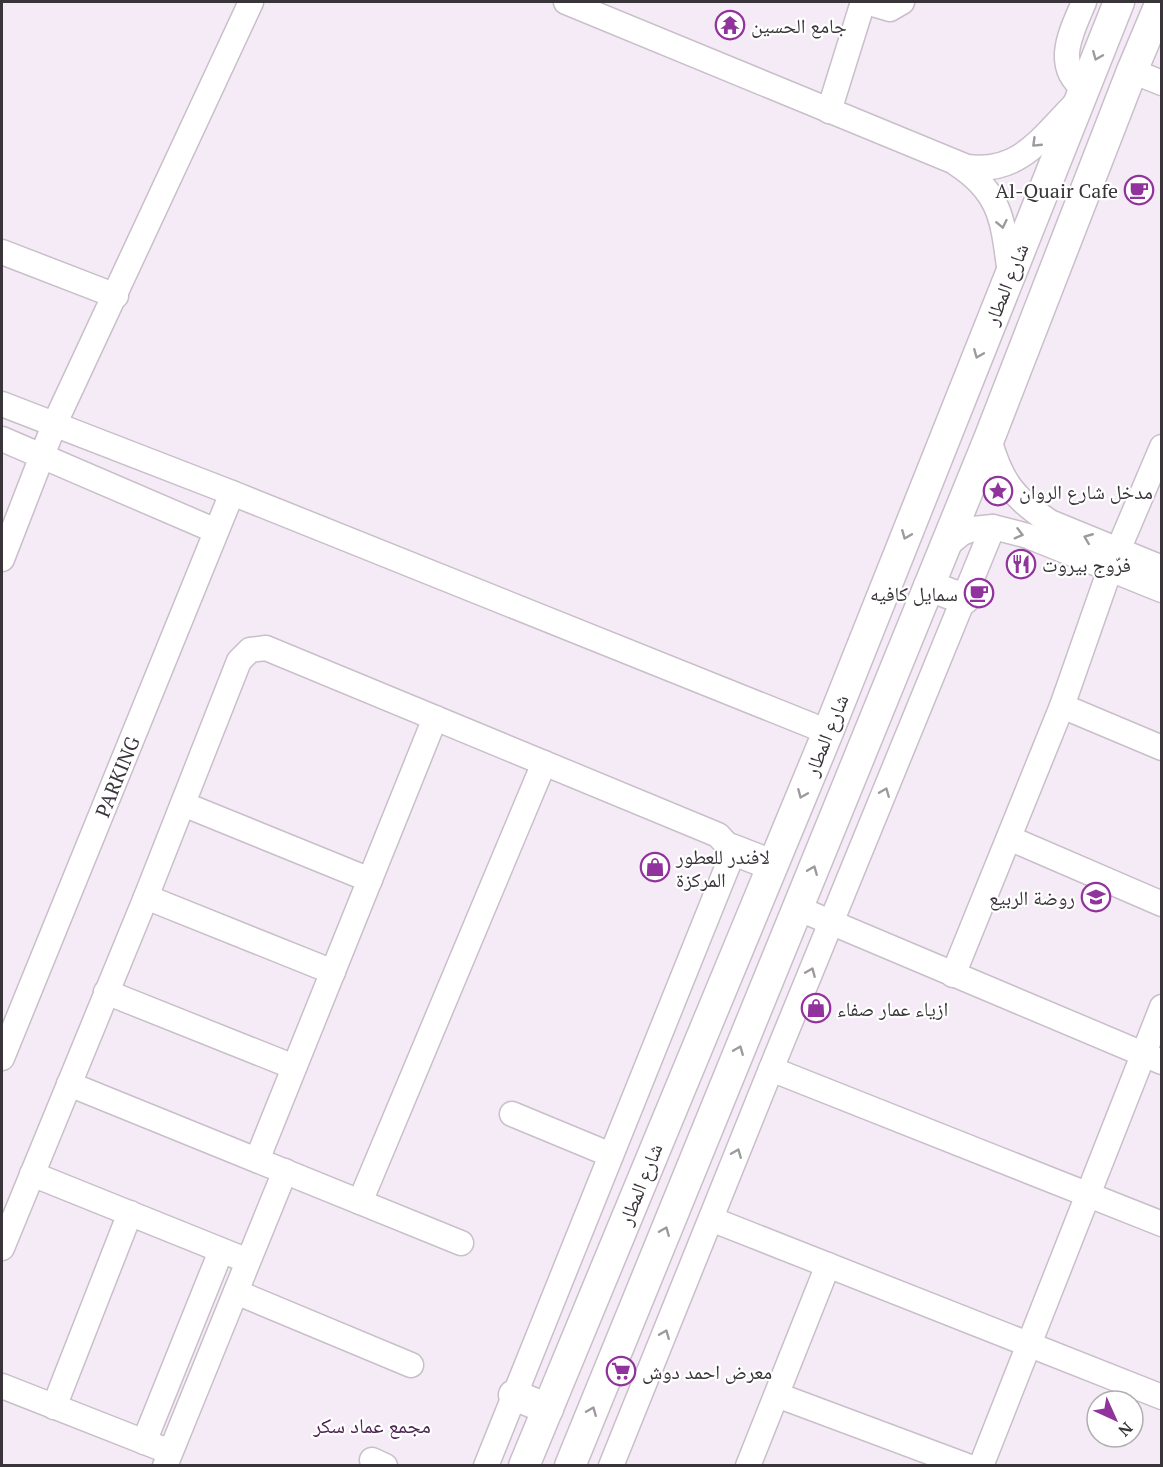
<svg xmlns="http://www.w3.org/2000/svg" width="1163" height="1467" font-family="'PT Serif','Noto Naskh Arabic',serif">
<rect width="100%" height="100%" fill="#f5ebf6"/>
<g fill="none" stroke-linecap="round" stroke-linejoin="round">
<g stroke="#c9bfca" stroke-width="27">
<g id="minor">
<path d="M566 2 967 167C1020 174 1042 137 1076 103"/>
<polyline points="866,2 890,9 902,2"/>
<polyline points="1132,71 1162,83"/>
<path d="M1083 88C1053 64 1072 31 1084 2"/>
<polyline points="829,111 863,2"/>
<path d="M957 164C1003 194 1003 224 1010 274"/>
<polyline points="2,252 116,296"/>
<polyline points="2,404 232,493 828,732"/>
<polyline points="2,439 216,531"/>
<path d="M989 439C1001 481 1013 498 1050 522L1162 568"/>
<polyline points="946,546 962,533 973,529 993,527 1028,536 1162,590"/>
<polyline points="2,559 54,425 251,2"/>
<polyline points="1062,706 1162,748"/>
<polyline points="183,804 370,880"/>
<polyline points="1009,838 1162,904"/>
<polyline points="146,897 333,972"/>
<polyline points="797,908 1162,1062"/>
<polyline points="953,975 1062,706 1110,569 1162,447"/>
<polyline points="106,992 294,1067"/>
<path id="s1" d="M2 1058 232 493"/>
<polyline points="771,1069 1162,1224"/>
<polyline points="69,1084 461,1243"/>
<polyline points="512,1114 611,1155"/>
<polyline points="257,1160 435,718"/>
<polyline points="32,1174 248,1261"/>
<polyline points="360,1202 544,763"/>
<polyline points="711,1219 1162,1397"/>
<polyline points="2,1248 146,897 239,661 250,650 266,648 718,835 731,849 728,865 486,1466"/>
<polyline points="236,1292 411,1365"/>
<polyline points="2,1386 160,1448"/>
<polyline points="777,1395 967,1466"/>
<polyline points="54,1407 130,1213"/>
<polyline points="144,1442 221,1251"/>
<polyline points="372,1460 385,1466"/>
<polyline points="165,1466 285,1171"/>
<polyline points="611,1466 771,1069 993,527"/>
<polyline points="748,1466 828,1265"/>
<polyline points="981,1466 1162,1007"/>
</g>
</g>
<g stroke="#c9bfca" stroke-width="33">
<g id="major">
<polyline points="929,586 964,599"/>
<polyline points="731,849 772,865"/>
<polyline points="514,1395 548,1409"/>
<polyline points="524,1466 828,732 1119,2"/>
<polyline points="570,1466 989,439 1132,71 1161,2"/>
</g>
</g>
<use href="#minor" stroke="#fff" stroke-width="24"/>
<use href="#major" stroke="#fff" stroke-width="30"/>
</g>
<defs><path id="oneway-chevron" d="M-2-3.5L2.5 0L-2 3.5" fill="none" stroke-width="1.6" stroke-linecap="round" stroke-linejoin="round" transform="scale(1.5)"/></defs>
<g stroke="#9c9a9c">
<use href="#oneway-chevron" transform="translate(1097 56) rotate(112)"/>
<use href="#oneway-chevron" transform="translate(1036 143) rotate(136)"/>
<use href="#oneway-chevron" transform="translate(1002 224) rotate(78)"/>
<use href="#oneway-chevron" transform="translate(978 354) rotate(112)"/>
<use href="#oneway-chevron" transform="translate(1019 534) rotate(15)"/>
<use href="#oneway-chevron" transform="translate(906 535) rotate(112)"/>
<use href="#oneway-chevron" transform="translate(1088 538) rotate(-158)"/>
<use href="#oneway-chevron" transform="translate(885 792) rotate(-68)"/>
<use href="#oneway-chevron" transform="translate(802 794) rotate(113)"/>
<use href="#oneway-chevron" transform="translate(813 870) rotate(-68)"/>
<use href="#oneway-chevron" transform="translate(811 972) rotate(-67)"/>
<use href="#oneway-chevron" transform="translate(739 1050) rotate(-68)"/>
<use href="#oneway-chevron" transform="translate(737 1153) rotate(-68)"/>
<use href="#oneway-chevron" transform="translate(665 1231) rotate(-68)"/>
<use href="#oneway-chevron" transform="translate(665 1334) rotate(-68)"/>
<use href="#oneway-chevron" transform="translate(592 1411) rotate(-68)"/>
</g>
<defs>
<g id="temple-ring" transform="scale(1.5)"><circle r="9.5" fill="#fff" stroke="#91339c" stroke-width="1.5"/><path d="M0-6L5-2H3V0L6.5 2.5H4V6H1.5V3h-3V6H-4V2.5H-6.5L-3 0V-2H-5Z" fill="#91339c"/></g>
<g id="cafe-ring" transform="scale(1.5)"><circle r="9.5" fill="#fff" stroke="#91339c" stroke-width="1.5"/><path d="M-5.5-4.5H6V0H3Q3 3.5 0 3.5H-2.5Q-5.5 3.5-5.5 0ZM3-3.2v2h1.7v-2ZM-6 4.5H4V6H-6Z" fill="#91339c"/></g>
<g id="sight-ring" transform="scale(1.5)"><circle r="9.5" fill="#fff" stroke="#91339c" stroke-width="1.5"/><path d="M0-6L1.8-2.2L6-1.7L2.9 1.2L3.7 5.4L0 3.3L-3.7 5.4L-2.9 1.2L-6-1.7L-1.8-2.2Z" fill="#91339c"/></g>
<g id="restaurant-ring" transform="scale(1.5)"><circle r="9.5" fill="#fff" stroke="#91339c" stroke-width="1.5"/><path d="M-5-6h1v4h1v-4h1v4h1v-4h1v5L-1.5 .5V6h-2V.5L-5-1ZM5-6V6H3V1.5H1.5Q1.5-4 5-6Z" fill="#91339c"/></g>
<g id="shop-ring" transform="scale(1.5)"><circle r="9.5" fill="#fff" stroke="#91339c" stroke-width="1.5"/><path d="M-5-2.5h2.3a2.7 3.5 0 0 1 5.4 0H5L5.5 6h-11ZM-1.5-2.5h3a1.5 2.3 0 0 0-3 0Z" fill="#91339c"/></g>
<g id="school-ring" transform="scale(1.5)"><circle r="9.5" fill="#fff" stroke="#91339c" stroke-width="1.5"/><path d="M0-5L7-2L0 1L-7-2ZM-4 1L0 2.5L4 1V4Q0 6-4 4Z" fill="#91339c"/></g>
<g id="supermarket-ring" transform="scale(1.5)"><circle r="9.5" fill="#fff" stroke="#91339c" stroke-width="1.5"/><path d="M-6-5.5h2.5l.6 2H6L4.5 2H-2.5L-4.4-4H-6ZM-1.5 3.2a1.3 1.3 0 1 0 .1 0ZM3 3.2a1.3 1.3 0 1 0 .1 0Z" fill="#91339c"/></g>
</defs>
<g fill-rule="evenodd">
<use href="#temple-ring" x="730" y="25"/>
<use href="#cafe-ring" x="1139" y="190"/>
<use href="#sight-ring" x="998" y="491"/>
<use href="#restaurant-ring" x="1021" y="564"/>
<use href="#cafe-ring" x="979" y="593"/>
<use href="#shop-ring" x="655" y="867"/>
<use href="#school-ring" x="1096" y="897"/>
<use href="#shop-ring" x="816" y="1008"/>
<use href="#supermarket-ring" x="621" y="1371"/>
</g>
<g text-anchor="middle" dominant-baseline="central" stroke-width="4.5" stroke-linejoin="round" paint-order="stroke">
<g font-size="20" fill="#383439" stroke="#fff" text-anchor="start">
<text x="751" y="25">جامع الحسين</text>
<text x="1118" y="190" text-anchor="end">Al-Quair Cafe</text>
<text x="1019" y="491">مدخل شارع الروان</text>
<text x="1042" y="564">فرّوج بيروت</text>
<text x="958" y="593" text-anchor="end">سمايل كافيه</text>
<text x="676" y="856">لافندر للعطور<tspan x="676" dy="23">المركزة</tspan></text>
<text x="1075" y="897" text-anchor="end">روضة الربيع</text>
<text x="837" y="1008">ازياء عمار صفاء</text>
<text x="642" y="1371">معرض احمد دوش</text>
</g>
<g font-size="20" fill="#383439" stroke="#fff">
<text transform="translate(1006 284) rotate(-68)">شارع المطار</text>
<text transform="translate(826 735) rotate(-68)">شارع المطار</text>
<text stroke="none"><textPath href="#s1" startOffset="304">PARKING</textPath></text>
<text transform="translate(640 1184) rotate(-68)">شارع المطار</text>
</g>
<g font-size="21" fill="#502355" stroke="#fff">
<text x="372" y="1425">مجمع عماد سكر</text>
</g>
</g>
<rect width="1163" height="1467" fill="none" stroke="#383439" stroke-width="6"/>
<g transform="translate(1115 1419) rotate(135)"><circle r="28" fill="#ffffff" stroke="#afaeb0" stroke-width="1.5"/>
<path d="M0-4.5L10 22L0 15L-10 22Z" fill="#91339c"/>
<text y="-9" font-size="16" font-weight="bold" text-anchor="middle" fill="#383439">N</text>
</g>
</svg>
